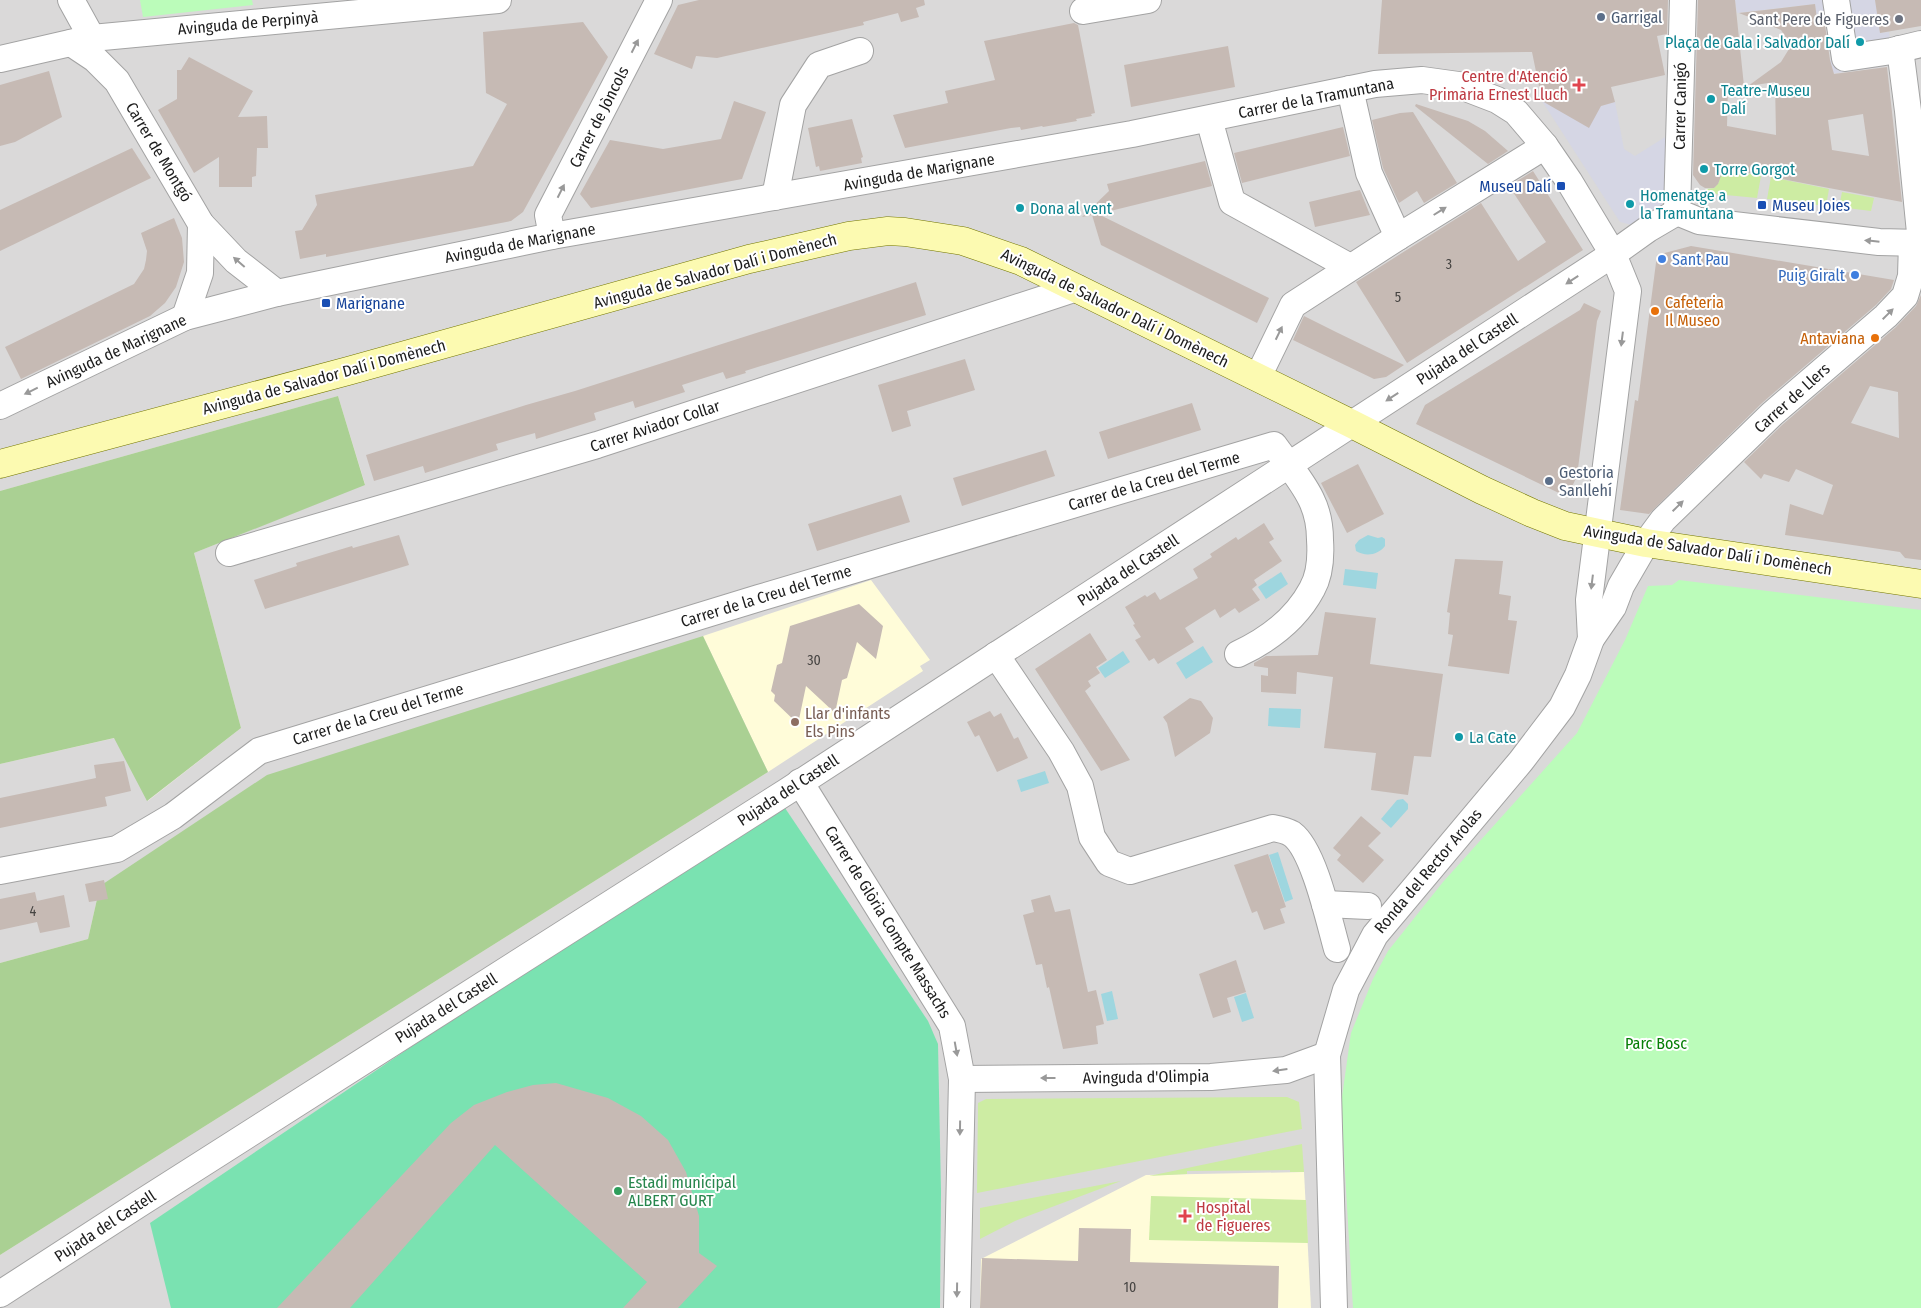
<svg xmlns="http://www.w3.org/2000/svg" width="1921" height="1308" font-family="'Fira Sans Condensed',sans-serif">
<rect width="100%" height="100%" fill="#eee9e1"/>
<polygon fill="#dad9d9" points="0,0 1921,0 1921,1308 0,1308 0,1255 768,772 703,636 100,886 88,939 0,963 0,764 115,738 148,801 241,728 194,553 365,484 338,396 0,491"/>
<g fill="#fffcd9">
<polygon points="871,580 930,660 920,666 923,671 768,772 703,636"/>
<polygon points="1304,1172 1311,1308 980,1308 981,1259 1146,1175"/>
</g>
<g fill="#cdeca3">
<polygon points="1720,168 1761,176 1757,198 1705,193 1706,189 1714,188 1719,182"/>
<polygon points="1771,177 1829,189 1826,206 1767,199"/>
<polygon points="1842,192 1874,198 1871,211 1839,207"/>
<polygon points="1287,1097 1299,1102 1302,1129 977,1193 978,1103 986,1099"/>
<polygon points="1302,1144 1304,1172 1290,1172 1290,1170 1187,1171 1187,1174 1149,1176"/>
<polygon points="1121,1181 1015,1221 980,1239 980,1208"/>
<polygon points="1151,1196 1306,1200 1308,1243 1149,1240"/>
</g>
<g fill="#aad093">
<polygon points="338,396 365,485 194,553 241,728 147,801 114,738 0,764 0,491"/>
<polygon points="703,636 768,772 0,1255 0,963 88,939 100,886 267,775"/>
</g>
<g fill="#bbfcba">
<polygon points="140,0 252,0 253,5 143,17"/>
<polygon points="1679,580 1921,610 1921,1308 1353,1308 1341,1104 1351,1033 1373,979 1388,951 1443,882 1577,733 1625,640 1648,586 1672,585"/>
</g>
<polygon fill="#7ae2b1" points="785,808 928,1021 938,1044 941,1192 940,1308 171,1308 150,1223 516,976"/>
<g fill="#d5d6e4">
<polygon points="1735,0 1875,0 1880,33 1889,32 1893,65 1823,75 1822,62 1832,60 1827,18 1817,19 1815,4 1737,13"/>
<polygon points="1542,101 1601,106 1615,102 1624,149 1635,156 1670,134 1665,199 1655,216 1636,226 1620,222"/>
</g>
<g fill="#9ed6df">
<path d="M1368 535 1378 538 1382 537 1385 539V546C1378 555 1366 557 1356 551L1355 545 1359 540Z"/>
<polygon points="1345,569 1378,573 1376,589 1343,585"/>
<polygon points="1281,572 1288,584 1266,599 1258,587"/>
<polygon points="1203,646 1213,662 1186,679 1176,663"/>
<polygon points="1123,651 1130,662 1105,678 1098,668"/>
<polygon points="1269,708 1301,709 1300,728 1268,726"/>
<polygon points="1045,771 1049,783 1021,792 1017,780"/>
<polygon points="1403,799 1408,804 1408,809 1391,828 1381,819 1397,800"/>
<polygon points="1278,852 1293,899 1285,902 1269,855"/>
<polygon points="1112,991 1118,1019 1107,1021 1101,994"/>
<polygon points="1246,993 1254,1018 1242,1022 1234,997"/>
</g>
<g fill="#c6bab4" fill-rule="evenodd">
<polygon points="699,0 924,0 925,5 916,8 919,17 901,22 898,13 863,22 864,25 717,58 696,56 692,69 654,54 678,5"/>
<polygon points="1382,0 1668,0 1667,34 1657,36 1665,75 1611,87 1615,102 1601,106 1589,128 1542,101 1532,52 1378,54"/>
<path d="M1698 0H1735L1744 86 1728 88 1727 126 1776 135 1775 82 1748 86 1781 62 1789 49 1787 39 1781 30 1739 13 1815 4 1817 19 1824 18 1830 60 1834 74 1887 67 1902 202 1724 168 1718 184 1714 188H1705L1700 185 1693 175ZM1863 114 1869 156 1832 150 1828 120Z"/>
<polygon points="1875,0 1921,0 1921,26 1880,33"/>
<polygon points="583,22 608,57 523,212 511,221 326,257 326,254 300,259 295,231 302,230 317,205 315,195 473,166 507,104 486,93 483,32"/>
<polygon points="1074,23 1078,25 1095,113 1091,114 1092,116 1076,119 1077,121 1043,127 1042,126 1021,130 1020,127 1011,128 905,148 893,115 948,103 945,91 995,80 984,41"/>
<polygon points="1228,46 1235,87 1131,107 1124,65"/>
<polygon points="189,57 253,91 238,117 267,116 268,148 257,148 256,176 252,177 252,187 219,187 219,157 194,173 158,110 177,99 177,70 181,70"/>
<polygon points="49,71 62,117 15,142 0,146 0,85"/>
<polygon points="734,101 766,112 742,179 591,208 580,194 610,140 663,149 721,139"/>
<polygon points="1416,104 1468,121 1485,131 1508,151 1488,164 1415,106"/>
<polygon points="1413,112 1457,183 1424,203 1417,191 1399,203 1383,168 1372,120 1400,113"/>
<polygon points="852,119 863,157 861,158 862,163 820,171 819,166 816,167 808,128"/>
<polygon points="1343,127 1350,156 1242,183 1234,153"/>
<polygon points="132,148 151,178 0,251 0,210"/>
<polygon points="1205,161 1212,186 1098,214 1269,298 1257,323 1101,245 1092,215 1082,217 1109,191 1107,184"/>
<polygon points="1533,171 1583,250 1407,363 1356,282 1481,203 1518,261 1546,242 1509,186"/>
<polygon points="1360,190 1370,215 1315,227 1309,202"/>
<polygon points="174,218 182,238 184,262 176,287 165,303 150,316 21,379 5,347 134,284 144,269 146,260 147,251 141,233"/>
<polygon points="1691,246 1894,280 1891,289 1876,305 1762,403 1649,514 1620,510 1635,400 1638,401 1657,255"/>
<polygon points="916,282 926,315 745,371 746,373 726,379 723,372 682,385 685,392 635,408 633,401 594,413 596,420 536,439 535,433 496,444 498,450 425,473 423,466 374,481 366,455 526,405 575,391"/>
<path d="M1921 295V560L1905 558 1900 552 1785 535 1790 504 1823 515 1833 485 1796 469 1789 482 1764 474 1761 479 1744 462 1782 425 1896 327 1916 306ZM1870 386 1898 392 1899 438 1851 423Z"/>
<polygon points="1584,303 1601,311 1597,321 1577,476 1571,489 1565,486 1561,494 1416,424 1425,405 1580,310"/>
<polygon points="1304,316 1336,332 1404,365 1386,377 1374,379 1293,340"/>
<polygon points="965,359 975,390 907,411 911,426 892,432 878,385"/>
<polygon points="1192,403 1201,430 1108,459 1099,432"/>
<polygon points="1046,450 1055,476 962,506 953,478"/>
<polygon points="1358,464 1384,514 1347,533 1321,483"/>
<polygon points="901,495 910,522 817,551 808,524"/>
<polygon points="1264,523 1274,539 1269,542 1282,561 1254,580 1257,585 1252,589 1260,600 1239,613 1235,608 1220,618 1215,609 1185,628 1194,642 1158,664 1154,658 1149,661 1135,640 1141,637 1133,625 1135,624 1125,607 1145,595 1147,597 1155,592 1160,600 1198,578 1193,569 1212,557 1210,554 1236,537 1238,540"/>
<polygon points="399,535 409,565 265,609 254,580 297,566 296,563 352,546 353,548"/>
<polygon points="1455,559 1503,561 1499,594 1511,596 1508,620 1517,621 1509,674 1448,666 1453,635 1448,634 1450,613 1447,612"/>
<polygon points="859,604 883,626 876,659 857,642 847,678 842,680 835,713 806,686 798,724 774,701 775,695 771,691 777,665 782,663 790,626"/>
<polygon points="1325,612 1376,618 1370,664 1443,674 1431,757 1414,756 1408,795 1371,790 1376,753 1324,748 1333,677 1297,672 1296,694 1261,692 1261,675 1268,676 1268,668 1254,666 1254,663 1266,656 1318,655"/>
<polygon points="1090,633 1107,660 1096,667 1100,673 1088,681 1091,686 1085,691 1130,760 1101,771 1035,669"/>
<polygon points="1190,698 1201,701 1213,718 1210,733 1175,757 1167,723 1163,717"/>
<polygon points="990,711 994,717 1001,713 1014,739 1018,737 1028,758 997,772 979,735 975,737 967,722"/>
<polygon points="124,761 131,791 105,797 107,806 0,828 0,798 96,778 94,765"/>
<polygon points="1361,816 1381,833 1368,846 1384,860 1363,883 1337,860 1341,855 1333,848"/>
<polygon points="1268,854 1286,907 1280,909 1285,923 1264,930 1257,911 1252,913 1234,865"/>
<polygon points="104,880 108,899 89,902 85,884"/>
<polygon points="35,892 37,901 64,895 70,927 40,933 37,922 0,930 0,899"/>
<polygon points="1050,895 1055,912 1070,909 1088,992 1096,990 1104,1024 1096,1026 1098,1044 1063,1049 1049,987 1047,988 1042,964 1036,965 1023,915 1034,912 1031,900"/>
<polygon points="1236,960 1246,992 1227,998 1231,1012 1213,1018 1199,974"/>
<polygon points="556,1083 608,1098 641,1116 668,1140 686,1172 699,1216 699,1253 717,1266 678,1308 623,1308 647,1282 495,1145 350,1308 277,1308 451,1123 474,1105 507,1092 533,1085"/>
<polygon points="1079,1228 1131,1229 1130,1262 1279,1266 1278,1308 980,1308 982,1258 1078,1261"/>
</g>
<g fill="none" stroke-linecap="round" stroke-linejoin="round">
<g stroke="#a3a3a3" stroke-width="28">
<g id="street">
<polyline points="71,0 92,38"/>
<polyline points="1836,0 1845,58 1892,51 1921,44"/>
<polyline points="1083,11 1148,0"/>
<polyline points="71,43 95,59 117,81 201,224 236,261 277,293"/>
<polyline points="1900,49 1908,111 1921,243"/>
<polyline points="0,59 92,38 498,0"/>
<polyline points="1350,89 1369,173 1398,237"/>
<polyline points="1209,119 1232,202 1350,267"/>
<polyline points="775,197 793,105 819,65 860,51"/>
<polyline points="1677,212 1699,221 1879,242 1921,243"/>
<polyline points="1677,212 1683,0"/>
<polyline points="552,236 548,215 659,0"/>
<polyline points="185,317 200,273 201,224"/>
<polyline points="1258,377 1293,305 1398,237 1545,146"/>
<polyline points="0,406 185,317 277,293 552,236 1132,134 1375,84 1422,80 1458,85 1497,100 1516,112 1545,146 1569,181 1613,254 1628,291 1589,600 1591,639"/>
<polyline points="229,553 597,445 1077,288"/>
<path d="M996 655 1061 751 1080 786 1092 837 1109 863 1130 871 1273 828C1279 829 1287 831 1292 834 1314 850 1329 921 1337 949"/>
<polyline points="800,782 952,1026 962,1079 957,1308"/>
<path d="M0 871 117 849 173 816 259 751 759 598 1274 445C1286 462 1302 480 1311 499 1317 511 1320 527 1320 540 1321 555 1320 575 1312 589 1296 619 1268 640 1238 654"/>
<polyline points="1325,904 1368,906"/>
<polyline points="962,1079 1211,1077 1286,1070 1327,1055"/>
<polyline points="0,1294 139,1204 786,792 1613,254 1648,229 1677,212"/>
<polyline points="1334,1308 1327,1055 1346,990 1375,935 1521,761 1562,707 1578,675 1591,639 1613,607 1621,586 1646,543 1663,520 1772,414 1886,316 1905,296 1911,276 1912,243"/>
</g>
</g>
<g stroke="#737600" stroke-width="29">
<polyline id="secondary" points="0,464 348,371 749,259 849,236 888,231 905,232 963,241 1021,261 1352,424 1482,490 1532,513 1565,526 1646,543 1921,584"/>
</g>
<use href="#street" stroke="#fff" stroke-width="26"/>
<use href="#secondary" stroke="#fcfab1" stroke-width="28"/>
</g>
<defs><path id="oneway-solid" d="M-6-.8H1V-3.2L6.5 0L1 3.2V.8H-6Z" transform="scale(1.25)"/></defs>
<g fill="#999">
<use href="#oneway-solid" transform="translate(635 46) rotate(-63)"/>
<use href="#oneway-solid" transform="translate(561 191) rotate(-63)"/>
<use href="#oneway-solid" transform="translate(1440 211) rotate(-32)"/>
<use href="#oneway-solid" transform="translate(1872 241) rotate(-174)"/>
<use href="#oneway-solid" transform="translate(239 262) rotate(-139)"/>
<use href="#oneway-solid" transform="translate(1572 280) rotate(147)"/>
<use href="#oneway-solid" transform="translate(1888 314) rotate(-45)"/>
<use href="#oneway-solid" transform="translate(1279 333) rotate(-64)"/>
<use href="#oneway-solid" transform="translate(1622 339) rotate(97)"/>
<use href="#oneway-solid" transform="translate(31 391) rotate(154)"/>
<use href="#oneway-solid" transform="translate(1392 397) rotate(147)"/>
<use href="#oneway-solid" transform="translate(1678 506) rotate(-44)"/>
<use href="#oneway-solid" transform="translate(1592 582) rotate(97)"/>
<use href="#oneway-solid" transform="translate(956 1049) rotate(80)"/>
<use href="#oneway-solid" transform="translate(1280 1070) rotate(172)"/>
<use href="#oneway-solid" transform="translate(1048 1078) rotate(180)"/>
<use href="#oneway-solid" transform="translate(960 1128) rotate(91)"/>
<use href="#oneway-solid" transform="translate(957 1290) rotate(91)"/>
</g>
<g fill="#5c6f8a" stroke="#fff" stroke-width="2">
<circle cx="1601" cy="17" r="5"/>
<circle cx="1549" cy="481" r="5"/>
</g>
<circle fill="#6b7280" stroke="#fff" stroke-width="2" cx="1899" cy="19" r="5"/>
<g fill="#0f9aa8" stroke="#fff" stroke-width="2">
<circle cx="1860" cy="42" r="5"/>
<circle cx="1711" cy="99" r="5"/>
<circle cx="1704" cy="169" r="5"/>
<circle cx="1630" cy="204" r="5"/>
<circle cx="1020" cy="208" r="5"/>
<circle cx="1459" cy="737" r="5"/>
</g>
<g fill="#e0444e" stroke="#fff" stroke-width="2">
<path d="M1576.5 77.5h5v5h5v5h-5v5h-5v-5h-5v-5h5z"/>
<path d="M1182.5 1208.5h5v5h5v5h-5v5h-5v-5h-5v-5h5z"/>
</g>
<g fill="#1a4fb4" stroke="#fff" stroke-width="2">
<rect x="1556" y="181" width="10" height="10" rx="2.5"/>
<rect x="1757" y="200" width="10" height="10" rx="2.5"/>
<rect x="321" y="298" width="10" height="10" rx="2.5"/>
</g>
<g fill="#3f7fe0" stroke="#fff" stroke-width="2">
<circle cx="1662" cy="259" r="5"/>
<circle cx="1855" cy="275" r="5"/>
</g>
<g fill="#e8710a" stroke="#fff" stroke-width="2">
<circle cx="1655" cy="311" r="5"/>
<circle cx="1875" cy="338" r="5"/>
</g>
<circle fill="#8d6e63" stroke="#fff" stroke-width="2" cx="795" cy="722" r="5"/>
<circle fill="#2e9e5b" stroke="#fff" stroke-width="2" cx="618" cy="1191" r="5"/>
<g text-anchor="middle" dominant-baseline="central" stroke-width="4" stroke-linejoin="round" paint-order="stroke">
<g font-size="14" fill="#464442">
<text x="1449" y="264">3</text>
<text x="1398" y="297">5</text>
<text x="814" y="660">30</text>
<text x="33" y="911">4</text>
<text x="1130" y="1287">10</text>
</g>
<g font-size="16" fill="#4e5e75" stroke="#fff" text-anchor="start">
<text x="1611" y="17">Garrigal</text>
<text x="1559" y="472">Gestoria<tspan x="1559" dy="18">Sanllehí</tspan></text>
</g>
<g font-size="16" fill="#5b616d" stroke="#fff" text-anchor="end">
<text x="1889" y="19">Sant Pere de Figueres</text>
</g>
<g font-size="16" fill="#1c1c1c" stroke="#fff">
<text transform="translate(248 23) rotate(-5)">Avinguda de Perpinyà</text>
<text transform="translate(1316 98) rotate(-11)">Carrer de la Tramuntana</text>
<text transform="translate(1680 106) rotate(-89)">Carrer Canigó</text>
<text transform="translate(599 117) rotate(-63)">Carrer de Jòncols</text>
<text transform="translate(159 152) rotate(59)">Carrer de Montgó</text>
<text transform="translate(919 172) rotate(-10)">Avinguda de Marignane</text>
<text transform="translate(520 243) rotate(-11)">Avinguda de Marignane</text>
<text transform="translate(715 271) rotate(-15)">Avinguda de Salvador Dalí i Domènech</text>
<text transform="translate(1115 308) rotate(26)">Avinguda de Salvador Dalí i Domènech</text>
<text transform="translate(1467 349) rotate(-33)">Pujada del Castell</text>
<text transform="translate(116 351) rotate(-25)">Avinguda de Marignane</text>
<text transform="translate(324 377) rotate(-15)">Avinguda de Salvador Dalí i Domènech</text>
<text transform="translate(1792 398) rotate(-42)">Carrer de Llers</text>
<text transform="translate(655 426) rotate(-18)">Carrer Aviador Collar</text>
<text transform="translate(1154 481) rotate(-16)">Carrer de la Creu del Terme</text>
<text transform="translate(1708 550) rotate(9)">Avinguda de Salvador Dalí i Domènech</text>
<text transform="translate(1128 570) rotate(-33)">Pujada del Castell</text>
<text transform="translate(766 596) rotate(-17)">Carrer de la Creu del Terme</text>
<text transform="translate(378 714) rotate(-17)">Carrer de la Creu del Terme</text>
<text transform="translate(788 790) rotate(-33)">Pujada del Castell</text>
<text transform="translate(1428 871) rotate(-50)">Ronda del Rector Arolas</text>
<text transform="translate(888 922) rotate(58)">Carrer de Glòria Compte Massachs</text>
<text transform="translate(446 1008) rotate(-32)">Pujada del Castell</text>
<text transform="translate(1146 1077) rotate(-1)">Avinguda d'Olimpia</text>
<text transform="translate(105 1226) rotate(-33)">Pujada del Castell</text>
</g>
<g font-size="16" fill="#0d838f" stroke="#fff" text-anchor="start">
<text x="1850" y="42" text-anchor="end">Plaça de Gala i Salvador Dalí</text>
<text x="1721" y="90">Teatre-Museu<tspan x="1721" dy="18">Dalí</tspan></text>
<text x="1714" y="169">Torre Gorgot</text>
<text x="1640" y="195">Homenatge a<tspan x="1640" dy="18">la Tramuntana</tspan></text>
<text x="1030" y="208">Dona al vent</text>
<text x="1469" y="737">La Cate</text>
</g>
<g font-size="16" fill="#be3a42" stroke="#fff" text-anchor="end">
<text x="1568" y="76">Centre d'Atenció<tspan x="1568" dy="18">Primària Ernest Lluch</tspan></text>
<text x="1196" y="1207" text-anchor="start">Hospital<tspan x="1196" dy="18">de Figueres</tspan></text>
</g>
<g font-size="16" fill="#164399" stroke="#fff" text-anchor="start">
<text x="1551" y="186" text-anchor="end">Museu Dalí</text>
<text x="1772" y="205">Museu Joies</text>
<text x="336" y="303">Marignane</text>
</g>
<g font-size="16" fill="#366cbe" stroke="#fff" text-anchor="start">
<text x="1672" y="259">Sant Pau</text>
<text x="1845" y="275" text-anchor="end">Puig Giralt</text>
</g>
<g font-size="16" fill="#c56008" stroke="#fff" text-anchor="start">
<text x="1665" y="302">Cafeteria<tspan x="1665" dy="18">Il Museo</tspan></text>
<text x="1865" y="338" text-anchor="end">Antaviana</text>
</g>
<g font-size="16" fill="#785e54" stroke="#fff" text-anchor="start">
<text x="805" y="713">Llar d'infants<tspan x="805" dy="18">Els Pins</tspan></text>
</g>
<g font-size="16" fill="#067e06" stroke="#fff">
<text x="1656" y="1043">Parc Bosc</text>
</g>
<g font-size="16" fill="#27864d" stroke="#fff" text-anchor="start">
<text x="628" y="1182">Estadi municipal<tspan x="628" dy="18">ALBERT GURT</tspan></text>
</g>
</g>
</svg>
